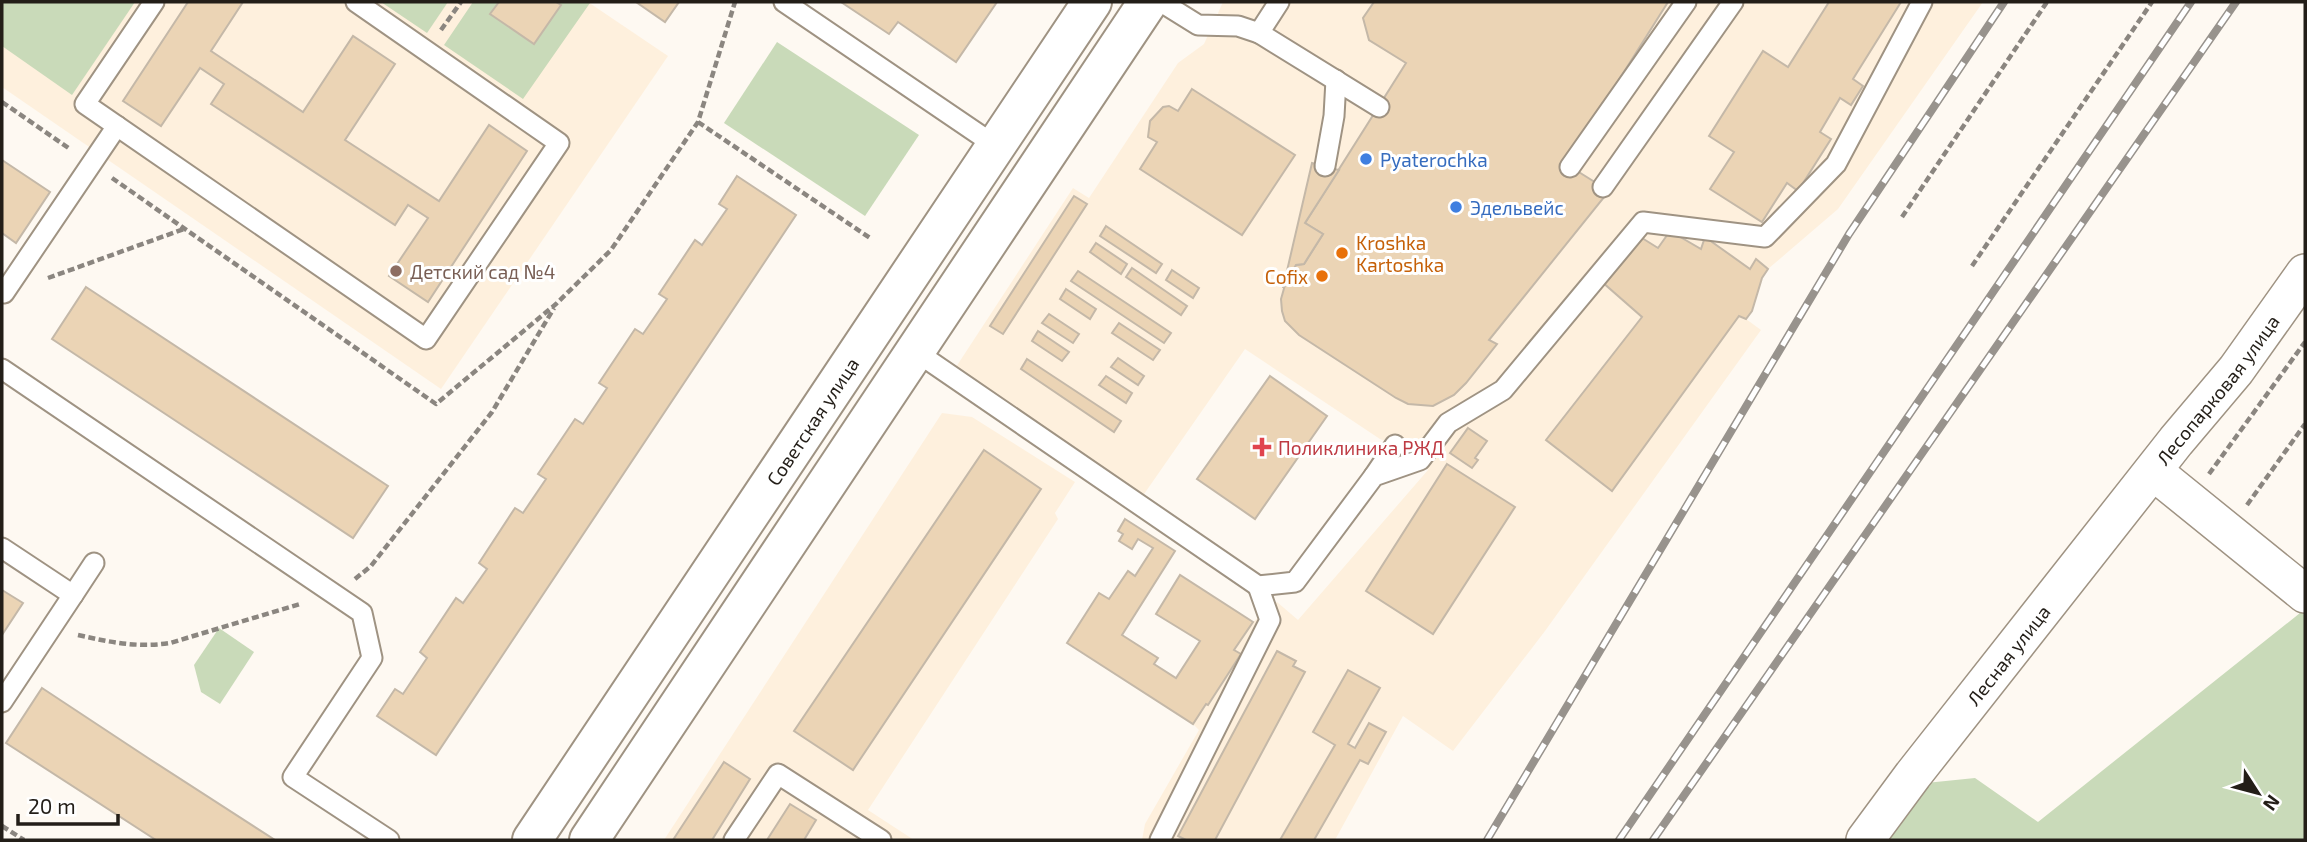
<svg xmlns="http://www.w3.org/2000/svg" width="2307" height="842" font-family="'Exo 2',sans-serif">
<rect width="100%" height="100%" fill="#fef9f2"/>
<g fill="#fef0dd">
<polygon points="2,2 588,2 668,56 441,389 2,87"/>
<polygon points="1223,2 1983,2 1838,209 1768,269 1762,278 1752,311 1746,319 1761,330 1545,631 1453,751 1403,716 1335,840 1142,840 1145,824 1199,730 1193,724 1206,704 1209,705 1241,655 1234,650 1253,622 1277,602 1298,620 1428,470 1411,451 1380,439 1245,349 1142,497 956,367 1073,188 1089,198 1178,63 1204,44"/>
<polygon points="942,413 972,417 1075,482 1055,513 1058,519 868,810 914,840 664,840"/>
</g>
<g fill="#c9dab9">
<polygon points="2,2 135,2 72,95 2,46"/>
<polygon points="381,2 448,2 427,33"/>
<polygon points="473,2 499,2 491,13 560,5 556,2 590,3 523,99 444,45"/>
<polygon points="777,42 919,135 865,216 724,123"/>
<polygon points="2305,609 2305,840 1885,840 1926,783 1975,778 2038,822"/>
<polygon points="219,628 254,652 220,704 201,692 194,665"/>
</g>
<g fill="#ebd4b5" stroke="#c4b8a8" stroke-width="2">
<polygon points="188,2 243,2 211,51 303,112 353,36 395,64 345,140 439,201 489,125 527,151 428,302 389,276 428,218 408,205 395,225 211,104 224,84 200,68 161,126 123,101"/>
<polygon points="499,2 556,2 561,5 534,44 490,14"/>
<polygon points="636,2 679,2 665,22"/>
<polygon points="841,2 997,2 956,62 898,22 889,34"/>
<polygon points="1374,2 1668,2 1566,164 1609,191 1489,340 1497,344 1466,383 1454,395 1433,406 1408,404 1396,398 1299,335 1285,321 1282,311 1281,299 1287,278 1296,265 1304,264 1323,234 1305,223 1406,63 1369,40 1363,18"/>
<polygon points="1829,2 1901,2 1853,79 1863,86 1851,105 1840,98 1820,132 1831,139 1798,191 1787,183 1762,222 1710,189 1734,152 1709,136 1763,51 1788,67"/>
<polygon points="1192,89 1295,155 1242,235 1140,169 1157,142 1148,137 1150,121 1163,107 1169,106 1178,111"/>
<polygon points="2,160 50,192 16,243 2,233"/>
<polygon points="1312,163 1339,170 1305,223 1323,234 1304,264 1296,265 1283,288"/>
<polygon points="737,176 796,215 436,755 377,716 395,689 403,694 427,658 420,652 456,598 463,603 487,569 479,563 515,508 523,513 546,479 538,474 575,419 583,424 607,388 599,383 635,329 643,334 667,299 659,294 695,240 702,245 727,209 719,204"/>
<polygon points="1074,196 1087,204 1003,334 990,326"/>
<polygon points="1106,226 1162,264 1156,273 1100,236"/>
<polygon points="1670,231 1701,249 1705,237 1750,269 1756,259 1768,269 1762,278 1752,311 1746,319 1739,316 1612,491 1546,440 1642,317 1601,281 1634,233 1658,248"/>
<polygon points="1096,243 1127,264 1121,274 1090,252"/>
<polygon points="1132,268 1187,306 1181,315 1126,277"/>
<polygon points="1172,270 1199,288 1193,298 1166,280"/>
<polygon points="1078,271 1171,333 1164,343 1071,281"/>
<polygon points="86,287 388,486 353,538 52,339"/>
<polygon points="1066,289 1096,309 1090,319 1060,299"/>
<polygon points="1049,314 1079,334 1073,343 1042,323"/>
<polygon points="1119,323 1160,350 1153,360 1112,333"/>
<polygon points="1038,331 1069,352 1062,361 1032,341"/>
<polygon points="1118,358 1144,376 1138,385 1111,367"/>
<polygon points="1027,359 1121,421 1114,432 1021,369"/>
<polygon points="1106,376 1132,393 1126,403 1099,385"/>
<polygon points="1270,376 1327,416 1255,519 1197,479"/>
<polygon points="1468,428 1487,441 1475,458 1478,460 1472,468 1450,453"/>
<polygon points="984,450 1041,489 853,770 794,731"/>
<polygon points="1447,464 1515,507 1433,634 1366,591"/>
<polygon points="1125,519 1175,551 1122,635 1158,658 1154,664 1176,678 1200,641 1156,614 1180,575 1253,622 1234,650 1241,654 1208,705 1206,704 1193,724 1067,643 1099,593 1109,599 1128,571 1135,576 1153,548 1138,539 1132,549 1119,541 1123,534 1118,531"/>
<polygon points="2,590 23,603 2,635"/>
<polygon points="1277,651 1296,661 1293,666 1305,672 1215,840 1186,840 1178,836"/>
<polygon points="1348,670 1380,688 1348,744 1355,748 1369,723 1386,732 1368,764 1360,760 1314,840 1280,840 1335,745 1313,732"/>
<polygon points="42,688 148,758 275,840 156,840 6,743"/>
<polygon points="724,762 750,779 712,840 673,840"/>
<polygon points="790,804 816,820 804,840 767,840"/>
</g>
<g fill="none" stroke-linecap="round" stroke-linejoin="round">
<g stroke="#9f9383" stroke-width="23">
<g id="service">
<polyline points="154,2 85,104 426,339 559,143 356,2"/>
<polyline points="784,2 996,146"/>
<polyline points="1161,2 1198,25 1238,26 1259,33 1379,107"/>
<polyline points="1259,33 1279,2"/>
<polyline points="1325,166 1334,116 1336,80"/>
<polyline points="1570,167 1686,2"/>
<polyline points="1603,187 1733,2"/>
<polyline points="4,293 117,126"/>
<polyline points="915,351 1258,586 1295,582 1374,476 1420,460 1448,423 1503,390 1643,222 1765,237 1836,164 1922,2"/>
<polyline points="2,369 362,613 372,658 293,777 389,840"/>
<polyline points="1374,476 1395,445"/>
<polyline points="2,548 73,595 2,702"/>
<polyline points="73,595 94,563"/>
<polyline points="734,840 778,774 881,840"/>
<polyline points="1160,840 1270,620 1258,586"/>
</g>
</g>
<g stroke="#9f9383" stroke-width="40">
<g id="minor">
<polyline points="2153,471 2305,594"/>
<path id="s1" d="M1865 840 1913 775 2176 441 2236 370 2305 273"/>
</g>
</g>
<g stroke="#9f9383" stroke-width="42">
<g id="secondary">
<path id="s2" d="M532 840 1092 2"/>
<polyline points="589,840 1148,2"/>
</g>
</g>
<g stroke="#8b8680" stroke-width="4.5" stroke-dasharray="7 3.5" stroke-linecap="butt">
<polyline points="441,30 461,2"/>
<polyline points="2,102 70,149"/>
<polyline points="698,122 870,238"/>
<polyline points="112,178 436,404 556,304 611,250 698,122 735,2"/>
<polyline points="1902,217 2047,2"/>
<polyline points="1972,266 2152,2"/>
<polyline points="48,278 184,229"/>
<polyline points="2209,474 2305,342"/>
<polyline points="2247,505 2305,424"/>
<polyline points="355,579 371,566 492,412 554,308"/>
<path d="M78 635C109 642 137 648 170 643L300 604"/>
<polyline points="2,826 24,840"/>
</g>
<use href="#service" stroke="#fff" stroke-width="19"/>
<use href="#minor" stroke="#fff" stroke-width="37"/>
<use href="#secondary" stroke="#fff" stroke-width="38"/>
<g stroke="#98938d" stroke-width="8">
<g id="rail">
<polyline points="1487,840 1849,234 2004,2"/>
<polyline points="1619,840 2191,2"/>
<polyline points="1653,840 2236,2"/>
</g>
</g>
<use href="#rail" stroke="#fff" stroke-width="5" stroke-dasharray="16" stroke-linecap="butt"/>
</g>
<g fill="#3f7fe0" stroke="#fff" stroke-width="2.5">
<circle cx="1366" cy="159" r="7"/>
<circle cx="1456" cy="207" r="7"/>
</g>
<g fill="#e8710a" stroke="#fff" stroke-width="2.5">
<circle cx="1342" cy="253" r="7"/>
<circle cx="1322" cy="276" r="7"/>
</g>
<circle fill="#8d6e63" stroke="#fff" stroke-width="2.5" cx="396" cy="271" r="7"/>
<path fill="#e0444e" stroke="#fff" stroke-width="2.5" d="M1258.5 436.5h7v7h7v7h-7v7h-7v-7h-7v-7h7z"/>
<g text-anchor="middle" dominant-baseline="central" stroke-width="6" stroke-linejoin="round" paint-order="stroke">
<g font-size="19" fill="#366cbe" stroke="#fff" text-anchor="start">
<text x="1380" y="159">Pyaterochka</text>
<text x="1470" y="207">Эдельвейс</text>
</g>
<g font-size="19" fill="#c56008" stroke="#fff" text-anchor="start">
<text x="1356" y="242">Kroshka<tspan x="1356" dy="22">Kartoshka</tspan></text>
<text x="1308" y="276" text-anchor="end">Cofix</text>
</g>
<g font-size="19" fill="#785e54" stroke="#fff" text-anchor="start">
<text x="410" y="271">Детский сад №4</text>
</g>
<g font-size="19" fill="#231e18" stroke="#fff">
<text stroke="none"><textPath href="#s1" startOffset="572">Лесопарковая улица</textPath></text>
<text stroke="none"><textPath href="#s2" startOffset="504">Советская улица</textPath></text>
<text stroke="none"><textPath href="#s1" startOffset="234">Лесная улица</textPath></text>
</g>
<g font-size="19" fill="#be3a42" stroke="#fff" text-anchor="start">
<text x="1278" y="447">Поликлиника РЖД</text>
</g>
</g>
<rect width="2307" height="842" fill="none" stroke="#231e18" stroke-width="7"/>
<g transform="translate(2258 793) rotate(126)" stroke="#ffffff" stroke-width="5" paint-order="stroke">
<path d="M0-5L12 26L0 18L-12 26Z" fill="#231e18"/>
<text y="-10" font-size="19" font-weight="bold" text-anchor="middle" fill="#231e18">N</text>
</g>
<path d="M18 814v10h100v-10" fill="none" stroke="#231e18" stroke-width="3.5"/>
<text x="28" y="814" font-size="21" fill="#231e18" stroke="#ffffff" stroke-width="5" paint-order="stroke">20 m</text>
</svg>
